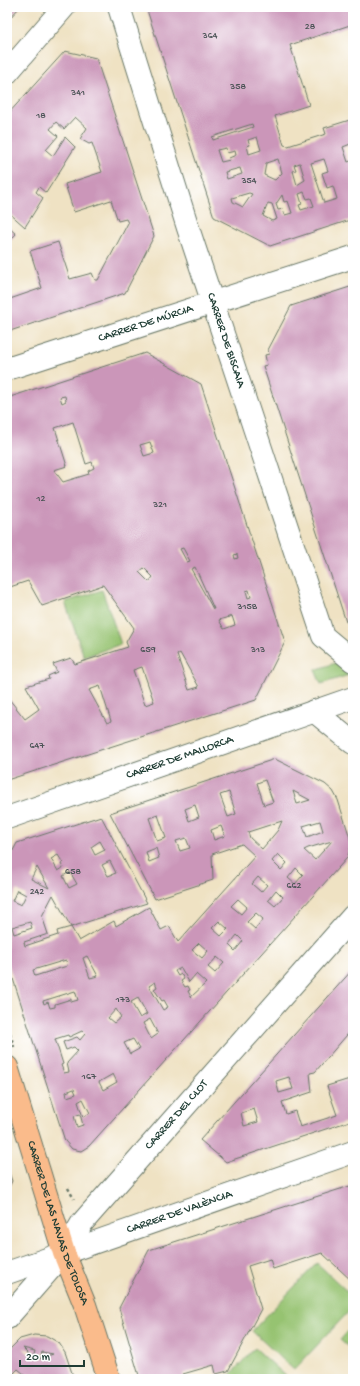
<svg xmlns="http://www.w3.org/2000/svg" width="360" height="1386" font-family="'Gochi Hand',sans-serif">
<rect width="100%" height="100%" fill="#fff"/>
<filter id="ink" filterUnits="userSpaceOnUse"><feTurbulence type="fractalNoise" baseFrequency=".025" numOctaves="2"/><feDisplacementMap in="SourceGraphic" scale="8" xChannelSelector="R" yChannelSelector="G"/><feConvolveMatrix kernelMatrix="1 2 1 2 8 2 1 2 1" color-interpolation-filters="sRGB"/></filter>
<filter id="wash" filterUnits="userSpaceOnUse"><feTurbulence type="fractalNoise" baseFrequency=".012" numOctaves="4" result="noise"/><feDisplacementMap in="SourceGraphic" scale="16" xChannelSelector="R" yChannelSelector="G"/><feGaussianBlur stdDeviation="0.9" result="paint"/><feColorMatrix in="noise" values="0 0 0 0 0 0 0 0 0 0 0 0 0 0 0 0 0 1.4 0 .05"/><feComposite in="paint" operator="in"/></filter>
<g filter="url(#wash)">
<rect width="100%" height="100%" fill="#efe2c3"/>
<g fill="#96c371" stroke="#5a8052">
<polygon points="102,590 121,644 84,657 65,602"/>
<polygon points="344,660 349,675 321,684 315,670"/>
<polygon points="317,1263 353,1297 353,1307 294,1370 252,1331"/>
<polygon points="353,1326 353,1351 340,1340"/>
<polygon points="255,1348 287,1377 285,1379 226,1379"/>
</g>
<g id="blocks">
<g fill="#cb96b9" fill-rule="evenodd">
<polygon points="7,7 20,7 7,21"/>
<path d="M146 7H353V24L290 45 309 105 275 116 284 145 288 146 326 134 324 128 353 119V143L343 147 348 162 353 160V219L270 246 214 217ZM252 124 253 127 213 140 212 137ZM257 137 261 150 249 154 247 146 250 145 248 140ZM226 148 227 153 235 151 236 155 229 158 230 160 221 162 217 150ZM278 159 282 173 275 180 264 175 266 163ZM324 159 328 171 322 173 327 188 333 186 337 199 324 203 311 163ZM300 163 305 180 297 185 293 171 296 170 294 165ZM240 168 242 174 227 179 225 172ZM304 192 307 199 311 198 314 206 301 210 299 205 302 204 299 194ZM249 193 252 194 243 207 233 202 232 198ZM282 195 284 202 288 201 292 213 285 215 283 209 278 210 276 204ZM268 203 272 204 277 219 272 221 263 216Z"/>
<polygon points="65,51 96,58 154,236 125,293 7,332 7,300 42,288 30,251 58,242 70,279 92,273 95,280 98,280 128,223 126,219 118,221 111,200 74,212 65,184 102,172 92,143 89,144 80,139 87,128 75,117 64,129 56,122 50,129 58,136 46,150 53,156 65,137 75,147 46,193 39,187 36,192 43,198 25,227 7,211 7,115"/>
<polygon points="7,226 16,234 7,244"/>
<polygon points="353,286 353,626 346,622 263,366 267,365 265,355 269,354 268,350 291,306"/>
<path d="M145 353 201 384 285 642 256 700 7 780V699H9L25 719 39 709 26 686 49 679 48 676 57 672 53 664 71 658 75 664 128 647 126 642 134 628 103 585 42 606 28 581 7 588V398ZM65 396 66 401 62 403 60 397ZM73 422 86 464 92 462 94 468 88 471 89 474 63 482 54 470 67 466 55 428ZM150 442 154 453 144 456 140 445ZM183 548 190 561 187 562 180 549ZM237 554 238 558 235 559 234 555ZM195 567 214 609H213L191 569ZM144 568 153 577 149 582 139 572ZM249 590 251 597 248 598 246 591ZM232 616 235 625 224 629 219 620ZM180 653 199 687 189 690 177 655ZM142 667 154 702 145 705 133 670ZM100 686 111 721 107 723 89 690Z"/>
<path d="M275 759 325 784 333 791 338 800 350 838 351 846 347 858 89 1146 81 1151 72 1149 65 1141 7 960V862L17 843 101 816 147 903 71 927 53 895 42 916 48 934 24 942 25 946 58 935 57 931 71 927 79 941 114 921 116 926 149 907 161 930 169 926 178 942 255 856 242 844 212 854 213 880 155 899 110 813ZM265 780 273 802 264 805 257 783ZM293 791 310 800 297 804ZM229 792 236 814 228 817 220 795ZM195 805 199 817 189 821 185 809ZM158 815 166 838 157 841 149 818ZM282 821 278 830 262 849 250 838 248 832ZM320 821 323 831 307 837 303 826ZM221 826 225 836 214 840 211 830ZM186 838 190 848 180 851 176 841ZM100 841 105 850 95 855 91 847ZM332 841 315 860 304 850 308 848ZM156 848 159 858 149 862 146 852ZM278 854 287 863 281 870 272 861ZM58 855 63 863 61 864 63 868 58 871 51 859ZM110 861 116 873 108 876 102 865ZM37 867 49 888 31 879ZM296 868 303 875 295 884 288 878ZM70 872 77 884 69 888 63 876ZM258 877 267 885 261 892 252 884ZM17 890 26 895 21 905 12 901ZM276 890 283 897 275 906 268 900ZM238 899 247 907 241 914 231 906ZM256 913 263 919 255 929 247 922ZM219 921 228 929 221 936 212 928ZM30 922 32 928 14 934 12 927ZM237 935 243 941 235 951 229 945ZM199 943 208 951 202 958 192 950ZM87 956 98 976 90 978 83 958ZM217 957 224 963 215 973 208 967ZM66 960 67 966 35 976 33 970ZM181 968 189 982 196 974 206 983 191 997 188 991 190 990 188 986 185 987 181 981 184 979 181 974 178 976 175 971ZM155 982 157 987 154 989 162 1001 164 1000 168 1007 163 1010 149 986ZM75 991 78 1000 71 1002V999L55 1004V1007L50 1008 48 1002 44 1004 43 1001ZM138 998 147 1014 140 1018 131 1002ZM116 1009 121 1017 114 1023 108 1018ZM150 1019 158 1034 151 1039 143 1023ZM82 1031 85 1034 80 1040 77 1037 63 1042 66 1050 74 1047 78 1051 67 1063 69 1072 64 1073 61 1065 63 1064 55 1039 68 1035 69 1037ZM133 1039 139 1049 130 1054 124 1043ZM113 1074 117 1082 103 1090 99 1082ZM74 1089 76 1094 67 1097 66 1092ZM83 1099 90 1113 83 1117 78 1102ZM80 1114 83 1125 77 1127 74 1116Z"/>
<path d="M353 969V1028L315 1072 310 1073 312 1092 282 1102 286 1114 295 1111 300 1127 337 1115 327 1086 353 1078V1120L226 1162 200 1140ZM289 1077 293 1089 279 1093 276 1081ZM254 1109 258 1122 244 1126 241 1113Z"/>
<polygon points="7,1167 12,1181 7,1191"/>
<polygon points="353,1185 353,1282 322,1253 273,1269 270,1259 248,1266 261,1309 228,1371 216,1374 214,1365 183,1374 185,1379 140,1379 119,1308 149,1250"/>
<path d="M34 1335 47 1336 59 1343 65 1352 74 1379H52L51 1375 44 1377V1379H7V1352L20 1339ZM23 1348 35 1351 33 1358ZM42 1352 53 1354 40 1359ZM18 1369 24 1374 20 1378 14 1373Z"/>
</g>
</g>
</g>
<g filter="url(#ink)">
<use href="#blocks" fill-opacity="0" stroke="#687766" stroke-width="1"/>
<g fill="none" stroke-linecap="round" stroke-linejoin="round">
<g stroke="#687766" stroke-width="24">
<g id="minor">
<path id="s1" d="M119 7 188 228 323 636 353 661"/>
<polyline points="7,73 64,7"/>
<path id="s2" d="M7 369 353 257"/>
<polyline points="314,711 353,743"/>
<path id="s3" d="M7 818 353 698"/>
<path id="s4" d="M7 1273 353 1152"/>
<path id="s5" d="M7 1318 64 1253 82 1223 353 916"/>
</g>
</g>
<g stroke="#687766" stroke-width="24">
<g id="major">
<path id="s6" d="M7 1067 64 1253 85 1305 109 1379"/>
</g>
</g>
<g stroke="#687766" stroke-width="2.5" stroke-dasharray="3 3" stroke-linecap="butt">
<polyline points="7,1022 14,1047"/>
<polyline points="68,1188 74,1199"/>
</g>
<use href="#minor" stroke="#fff" stroke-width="22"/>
<use href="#major" stroke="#fabb8b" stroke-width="22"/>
</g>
</g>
<g text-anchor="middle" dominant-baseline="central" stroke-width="4" stroke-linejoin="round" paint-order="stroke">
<g font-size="10" fill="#4a5355">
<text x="310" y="27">28</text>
<text x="210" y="36">364</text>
<text x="238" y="87">358</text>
<text x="78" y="93">341</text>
<text x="41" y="116">18</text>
<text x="249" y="181">354</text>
<text x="41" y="499">12</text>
<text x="160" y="505">321</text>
<text x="247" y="607">315B</text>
<text x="148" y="650">659</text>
<text x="258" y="650">313</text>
<text x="37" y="746">647</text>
<text x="73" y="872">658</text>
<text x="294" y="886">662</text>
<text x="37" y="892">242</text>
<text x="123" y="1000">173</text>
<text x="89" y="1077">167</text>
</g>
<g font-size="12" fill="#1f3d34" stroke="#fff">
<text stroke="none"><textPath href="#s2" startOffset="146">CARRER DE MÚRCIA</textPath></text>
<text stroke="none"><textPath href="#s1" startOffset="350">CARRER DE BISCAIA</textPath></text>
<text stroke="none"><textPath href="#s3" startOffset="183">CARRER DE MALLORCA</textPath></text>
<text stroke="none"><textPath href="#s5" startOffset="265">CARRER DEL CLOT</textPath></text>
<text stroke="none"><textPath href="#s4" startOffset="183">CARRER DE VALÈNCIA</textPath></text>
<text stroke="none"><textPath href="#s6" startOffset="164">CARRER DE LAS NAVAS DE TOLOSA</textPath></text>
</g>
</g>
<rect width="360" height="1386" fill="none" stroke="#fff" stroke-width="24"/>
<path d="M20 1360v6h64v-6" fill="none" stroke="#1f3d34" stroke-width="2"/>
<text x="26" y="1360" font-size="12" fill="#1f3d34" stroke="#ffffff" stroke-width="3" paint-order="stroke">20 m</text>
</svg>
